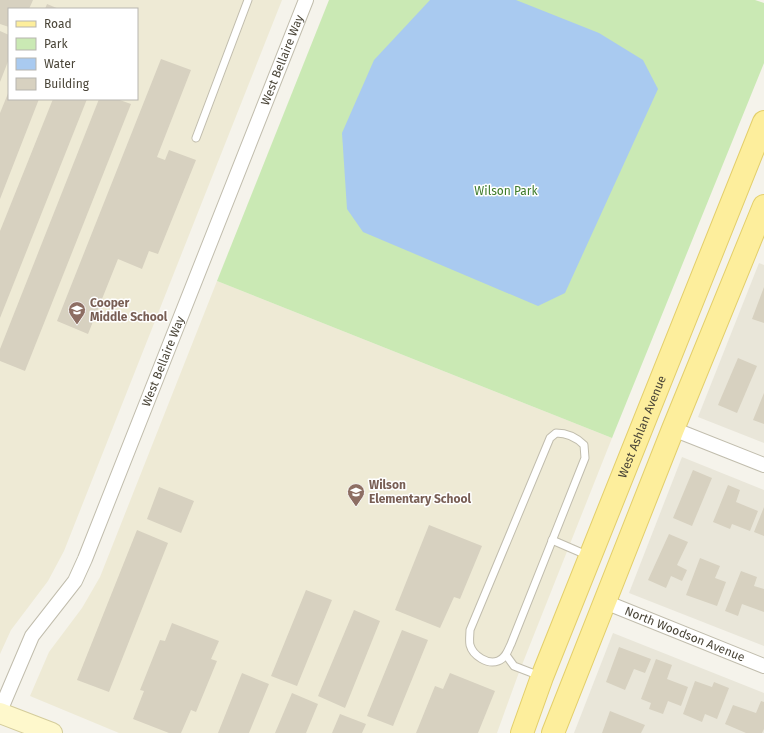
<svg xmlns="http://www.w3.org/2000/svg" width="764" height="733" font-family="'Fira Sans',sans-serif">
<rect width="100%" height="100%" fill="#f5f3eb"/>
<g fill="#e9e6d9">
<polygon points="759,263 764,265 764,443 698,417"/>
<polygon points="682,457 764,490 764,646 629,593"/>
<polygon points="613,633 764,693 764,733 574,733"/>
</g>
<g fill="#eeead5" fill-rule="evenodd">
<path d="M0 0H282L64 551 48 581 11 630 0 654ZM9 9H137V99H9Z"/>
<polygon points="217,281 612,438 518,675 497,733 119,733 30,696 49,652 82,608 100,577"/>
</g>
<polygon fill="#cae9b4" points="329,0 755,0 764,3 764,63 612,438 217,281"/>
<polygon fill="#a9caf0" points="430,0 516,0 599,33 643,60 658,89 565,293 538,306 363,232 347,209 342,133 374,60"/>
<g fill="#d7d1c0">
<polygon points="0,0 33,0 29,9 9,9 9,27 0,24"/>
<polygon points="47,4 59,9 45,9"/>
<polygon points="0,31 9,35 9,59 0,82"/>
<polygon points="161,59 191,70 157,157 165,160 169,150 196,160 158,254 149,251 142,269 118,259 88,334 57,321"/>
<polygon points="9,91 9,99 39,99 0,199 0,113"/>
<polygon points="53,99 87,99 0,318 0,231"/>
<polygon points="99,99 117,99 131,104 25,371 0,361 0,349"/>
<polygon points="764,287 764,323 752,319"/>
<polygon points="738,358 757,366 737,413 718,405"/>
<polygon points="764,393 764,424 753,420"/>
<polygon points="693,470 712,478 692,526 673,518"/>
<polygon points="728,485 740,490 736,502 758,511 750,531 732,524 730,529 713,522"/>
<polygon points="159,487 194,501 181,533 147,519"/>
<polygon points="764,507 764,536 754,532"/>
<polygon points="429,525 482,546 460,599 454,597 440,628 395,610"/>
<polygon points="137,530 168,543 109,692 77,680"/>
<polygon points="669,534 688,542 677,565 687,570 682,581 671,576 666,588 648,580"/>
<polygon points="700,558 720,566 715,578 726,582 717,606 686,595"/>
<polygon points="741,571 757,577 754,586 764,589 764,612 742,604 738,616 725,611"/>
<polygon points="306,590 332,600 297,686 271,676"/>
<polygon points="354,610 380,621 345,708 318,696"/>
<polygon points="172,623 219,641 211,659 217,661 196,712 191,710 181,733 169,733 133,719 144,691 140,690 160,640 165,641"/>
<polygon points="402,630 428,640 393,726 367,716"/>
<polygon points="619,647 651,659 645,673 634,669 625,690 606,682"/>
<polygon points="656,659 672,665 667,679 688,687 681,706 668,701 663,714 649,709 651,703 641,699"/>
<polygon points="242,673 269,684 249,733 218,733"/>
<polygon points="450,673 495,691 478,733 416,733 435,686 443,689"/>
<polygon points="695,681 712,687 714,682 729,688 717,719 705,714 702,722 683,714"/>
<polygon points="292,693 318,704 306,733 275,733"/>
<polygon points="761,701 764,702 764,729 762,733 746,733 725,724 733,705 756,713"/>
<polygon points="610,711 645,725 641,733 602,733"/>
<polygon points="340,714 366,724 362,733 332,733"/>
</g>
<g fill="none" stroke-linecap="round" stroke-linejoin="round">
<g stroke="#c1bdad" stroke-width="9">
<g id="lane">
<polyline points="196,138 248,0"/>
<path d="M556 433C568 433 576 437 584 445L585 458 511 644C508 650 506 658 498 661 488 665 473 656 470 645 469 641 470 634 470 630L550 438Z"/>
<polyline points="552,540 589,556"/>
<polyline points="506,655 514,666 540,676"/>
</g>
</g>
<g stroke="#c1bdad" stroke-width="16">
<g id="street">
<polyline points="673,429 764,465"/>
<path id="s1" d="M605 602 764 666"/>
<path id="s2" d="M0 711 32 636 75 581 85 559 306 0"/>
</g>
</g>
<g stroke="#d4cc9b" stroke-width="22">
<polyline id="secondary" points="0,713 52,733"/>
</g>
<g stroke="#e3cf6b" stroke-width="24">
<g id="primary">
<path id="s3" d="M522 733 542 677 764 122"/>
<polyline points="553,733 673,429 764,206"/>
</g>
</g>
<use href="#lane" stroke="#fff" stroke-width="7"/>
<use href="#street" stroke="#fff" stroke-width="14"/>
<use href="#secondary" stroke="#fef8cc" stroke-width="20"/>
<use href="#primary" stroke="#fdee9c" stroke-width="22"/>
</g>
<defs>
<g id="school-pin" transform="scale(0.9)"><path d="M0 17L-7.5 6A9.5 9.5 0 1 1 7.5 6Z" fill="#8d6e63" stroke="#fff"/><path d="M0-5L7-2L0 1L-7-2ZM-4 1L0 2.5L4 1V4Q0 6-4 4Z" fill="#fff"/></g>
</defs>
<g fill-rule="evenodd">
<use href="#school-pin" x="77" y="310"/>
<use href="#school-pin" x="356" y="492"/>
</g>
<g text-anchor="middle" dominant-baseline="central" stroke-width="3" stroke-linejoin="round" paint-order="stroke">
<g font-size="12" fill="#4a4538" stroke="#fff">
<text stroke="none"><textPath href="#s2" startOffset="712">West Bellaire Way</textPath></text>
<text stroke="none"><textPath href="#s2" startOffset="388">West Bellaire Way</textPath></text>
<text stroke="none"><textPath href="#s3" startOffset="329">West Ashlan Avenue</textPath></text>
<text stroke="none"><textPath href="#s1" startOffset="86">North Woodson Avenue</textPath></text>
</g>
<g font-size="12" fill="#3f7c2b" stroke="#fff">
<text x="506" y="191">Wilson Park</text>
</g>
<g font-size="12" font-weight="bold" fill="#785e54" stroke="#fff" text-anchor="start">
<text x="90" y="303">Cooper<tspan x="90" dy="14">Middle School</tspan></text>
<text x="369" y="485">Wilson<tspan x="369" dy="14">Elementary School</tspan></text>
</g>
</g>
<rect x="8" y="8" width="130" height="92" fill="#ffffff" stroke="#b7b5af"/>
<rect x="16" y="21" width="20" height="6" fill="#fdee9c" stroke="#b7b5af"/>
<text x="44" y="28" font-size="12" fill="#4a4538">Road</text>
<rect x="16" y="38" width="20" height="12" fill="#cae9b4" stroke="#b7b5af"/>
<text x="44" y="48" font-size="12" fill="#4a4538">Park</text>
<rect x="16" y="58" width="20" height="12" fill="#a9caf0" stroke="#b7b5af"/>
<text x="44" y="68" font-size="12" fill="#4a4538">Water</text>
<rect x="16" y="78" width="20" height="12" fill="#d7d1c0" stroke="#b7b5af"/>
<text x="44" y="88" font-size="12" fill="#4a4538">Building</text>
</svg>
